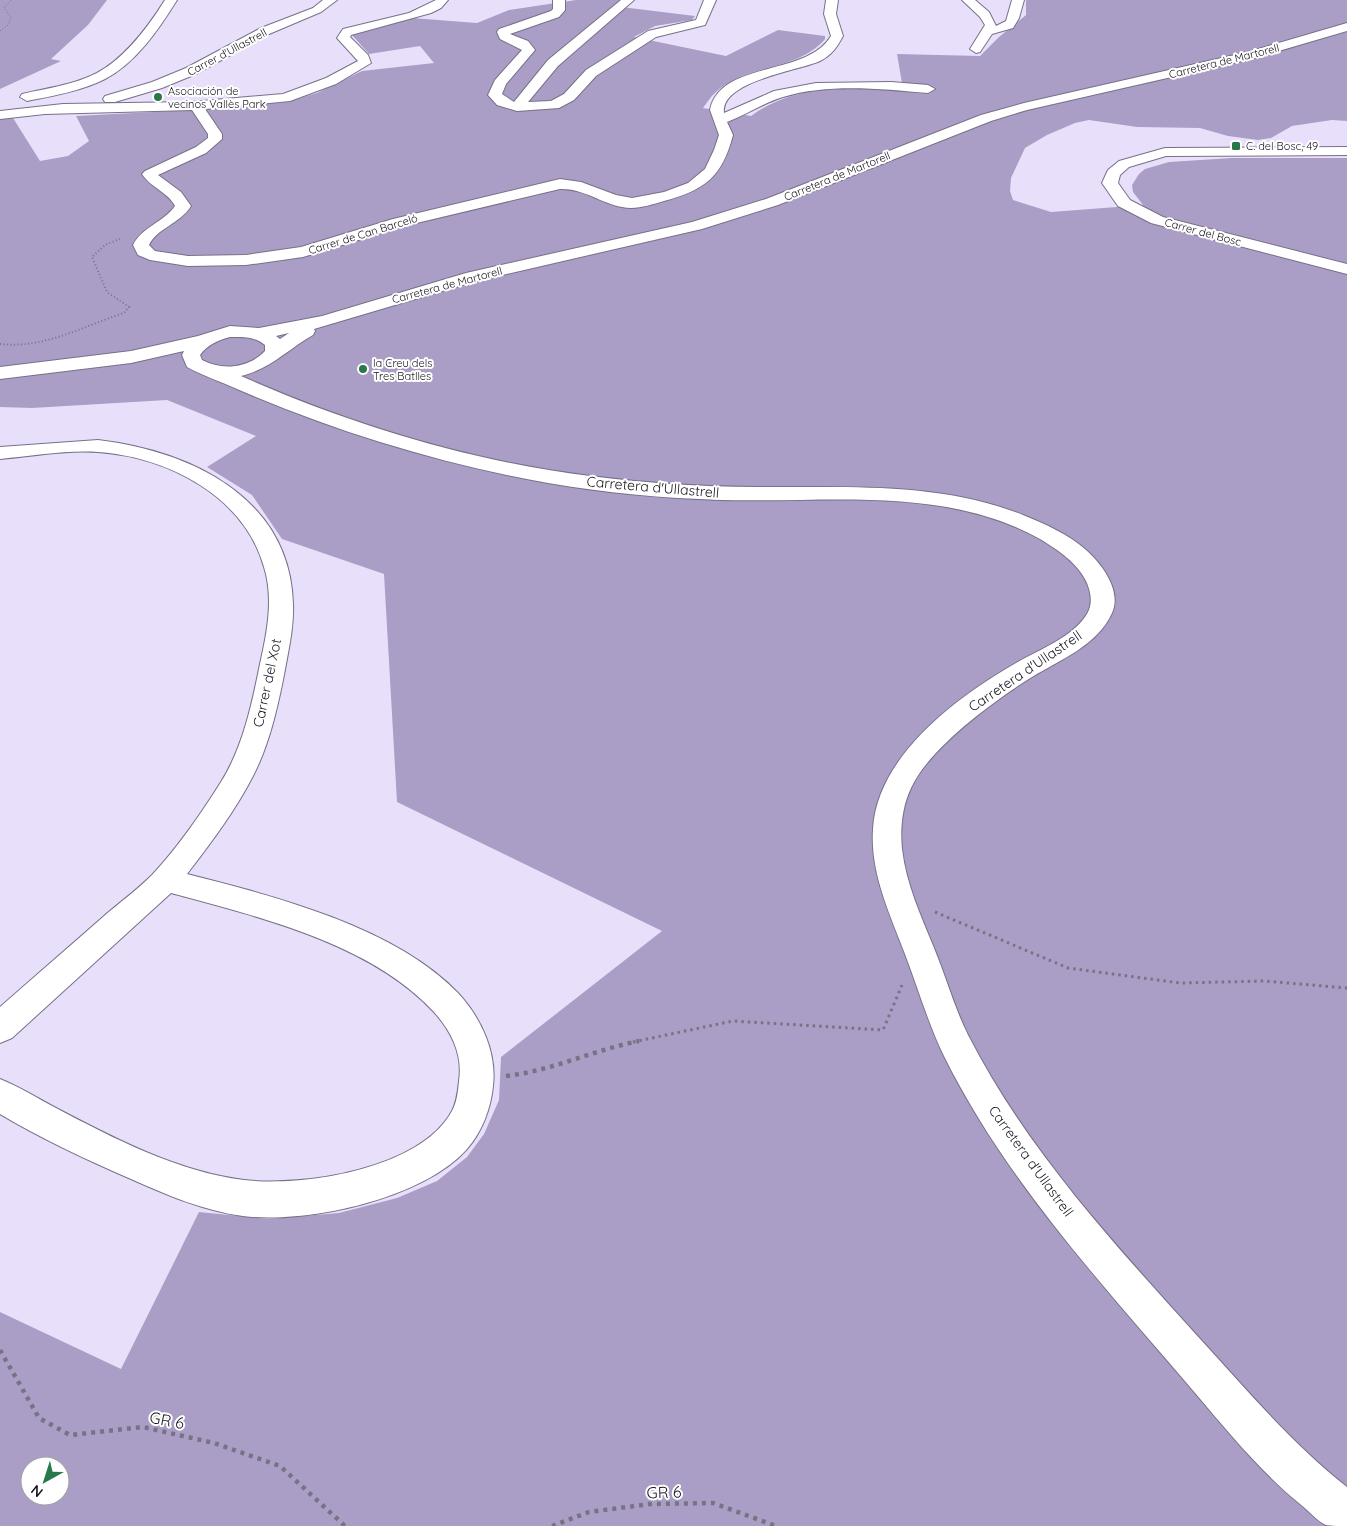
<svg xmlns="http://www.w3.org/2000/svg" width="1347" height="1526" font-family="Quicksand,sans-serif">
<rect width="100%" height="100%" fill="#e8e0fb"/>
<g fill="#ab9ec6" fill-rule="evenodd">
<polygon points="0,0 107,0 88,25 51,59 61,61 0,89"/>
<path d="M576 0H620L613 6 695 16 692 20 655 26 634 37 726 56 778 30 825 36V39C797 72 745 63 715 93 710 97 707 103 703 108L751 116C795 83 851 88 903 89L897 54 980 56 999 37 1026 15V0H1347V121L1332 120 1292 126 1271 138 1258 140 1228 136 1200 128 1137 127 1089 120 1075 123 1047 135 1025 148 1011 178 1010 191 1013 200 1051 212 1143 205 1133 192 1132 185 1139 174 1145 169 1169 162 1232 158H1347V1526H0V1312L121 1369 199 1212 268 1219 339 1213 397 1198 437 1181 467 1157 484 1134 499 1100 501 1057 662 931 397 802 384 574 282 539 252 495 207 467 256 436 167 400 32 408 0 407V119L13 118 40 161 68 156 89 141 76 116 173 111 286 102 317 93 362 71 434 63 420 46 369 54 352 35 356 32 412 18 477 23 509 10ZM30 1466H60V1496H30Z"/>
</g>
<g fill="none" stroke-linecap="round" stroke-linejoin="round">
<g stroke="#777088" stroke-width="2">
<g id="street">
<path d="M165 0H177C159 29 136 63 105 79 81 91 53 96 27 101L20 97 22 94C47 88 74 85 97 73 126 57 148 27 165 0Z"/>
<polygon points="323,0 337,0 321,12 269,34 196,74 162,88 115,102 105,102 103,99 105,96 152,82 186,68 261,28 313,8"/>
<path d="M436 0H448L441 8 431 13 351 35 350 37 368 55 371 63 336 84 290 101 205 109 222 134V139L206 153 158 175 181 192 191 206C180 224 157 228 149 245L155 251 188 256 246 255 301 247 393 219 560 179 581 182 616 195 632 198 664 192 688 183 705 169 714 150 719 135 710 110C720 60 807 77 831 36L824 14 826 0H838L836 14 843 36C837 47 832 55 820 61 798 71 720 81 724 113L774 91 816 83 891 82 928 85 935 89 928 93C881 89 829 83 783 97 763 103 746 115 727 122L733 135C722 177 705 190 664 201 650 205 636 210 622 207 601 203 582 188 560 189L404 226 303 257 246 265 188 266 150 260 138 255 133 245C143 226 163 223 175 206 168 192 151 188 142 174L145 171 196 147 208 138V134L192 110 45 114 0 119V111L63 104 191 102 283 94 326 78 358 61 337 38 343 29 409 13Z"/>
<polygon points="553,0 565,0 565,10 559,17 510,34 528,41 535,50 506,84 502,94 514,102 548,60 621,0 634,0 558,66 528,102 551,101 564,94 586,70 648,31 696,20 704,0 716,0 705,25 656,37 596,76 574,100 559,108 517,111 497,105 488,95 495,80 522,50 500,39 497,32 499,29 551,11 553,9"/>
<polygon points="962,0 975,0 989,12 996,26 1006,21 1012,0 1024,0 1019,18 1013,28 992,34 980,52 976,53 970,49 985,25 980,17"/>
<polygon points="1347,147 1347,155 1166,156 1129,167 1120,175 1118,183 1130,200 1163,217 1347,264 1347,274 1151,223 1118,206 1102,183 1108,170 1119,161 1165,148"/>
<path d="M98 440C190 451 290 497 293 604 294 628 288 652 284 675 277 710 269 745 253 776 235 811 211 843 187 874 274 896 395 927 458 993 481 1018 497 1052 493 1086 491 1108 482 1132 467 1149 423 1199 307 1224 243 1216 204 1211 167 1195 131 1179 87 1160 42 1139 0 1114V1079C20 1087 37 1098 56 1108 113 1138 178 1172 244 1180 303 1187 421 1169 452 1111 457 1102 458 1091 459 1081 463 1055 452 1032 434 1012 370 943 259 917 171 893L12 1038 0 1043V1007C34 977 69 947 103 917 119 903 137 890 152 875 178 847 201 814 221 782 243 747 252 704 260 664 267 633 274 598 264 567 244 496 168 457 98 452 66 450 32 456 0 459V447Z"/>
</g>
</g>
<g stroke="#777088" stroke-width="2">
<path id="secondary" d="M1347 23V31L1255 58 1027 110 991 121 778 205 702 229 476 281 314 329 315 331 313 335C287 350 270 369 241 376 352 425 470 461 590 476 645 483 700 487 756 487 846 488 937 481 1023 515 1045 524 1068 534 1086 550 1102 564 1122 591 1112 613 1098 645 1060 660 1032 677 995 700 929 748 911 788 902 807 900 829 902 849 906 884 921 916 934 948 946 977 954 1007 968 1035 1026 1149 1116 1246 1201 1340 1248 1391 1292 1444 1347 1487V1526C1342 1526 1330 1526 1326 1525 1317 1521 1308 1510 1300 1504 1261 1472 1229 1433 1196 1394 1105 1287 1007 1183 944 1056 928 1023 918 988 905 954 890 914 870 873 873 829 877 756 957 697 1016 663 1039 650 1073 637 1087 614 1093 604 1091 593 1087 583 1078 563 1058 550 1040 539 943 485 827 503 721 500 663 498 605 493 548 483 442 464 336 432 237 389 220 381 203 376 187 367L182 355 184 351 131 363 0 379V367L131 351 198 336 230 326 259 328 322 316 466 273 692 222 766 199 981 115 1024 103 1248 52ZM289 333 280 339 276 336ZM230 337C243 337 254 336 265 345V351C249 368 222 371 202 360L200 355C207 345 218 340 230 337Z"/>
</g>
<polyline stroke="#787384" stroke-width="1" stroke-dasharray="1 2" stroke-linecap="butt" points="0,31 8,25 11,17 4,8 11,0"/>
<path stroke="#787384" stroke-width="2" stroke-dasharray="1 2.5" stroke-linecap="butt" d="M0 344C45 349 83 326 124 313L129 307 107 292 92 257 105 245 122 238"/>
<g stroke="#787384" stroke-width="3" stroke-dasharray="2.5 4" stroke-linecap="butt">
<polyline points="935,912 1068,968 1180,983 1264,981 1347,988"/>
<polyline points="633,1042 733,1021 883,1030 902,985"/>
</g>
<g stroke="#787384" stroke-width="4.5" stroke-dasharray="4 5" stroke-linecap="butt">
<path d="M506 1076C551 1071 594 1050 639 1041"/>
<polyline points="0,1350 39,1418 70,1435 143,1427 214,1443 280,1466 345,1526"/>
<polyline points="552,1526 589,1512 650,1504 713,1503 776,1526"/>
</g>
<use href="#street" fill="#fff" fill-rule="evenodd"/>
<use href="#secondary" fill="#fff" fill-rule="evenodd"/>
</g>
<g fill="#28794a" stroke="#fff" stroke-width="2">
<circle cx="158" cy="97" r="5"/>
<rect x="1231" y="141" width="10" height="10" rx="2.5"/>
<circle cx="363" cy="369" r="5"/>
</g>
<g text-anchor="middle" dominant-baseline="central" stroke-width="4" stroke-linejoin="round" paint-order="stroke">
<g font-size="11" fill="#17141d" stroke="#fff">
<text transform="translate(227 52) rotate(-28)">Carrer d'Ullastrell</text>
<text transform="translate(1224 61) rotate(-14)">Carretera de Martorell</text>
<text transform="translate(837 176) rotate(-22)">Carretera de Martorell</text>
<text transform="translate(1203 232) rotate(15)">Carrer del Bosc</text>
<text transform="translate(363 234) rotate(-17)">Carrer de Can Barceló</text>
<text transform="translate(447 285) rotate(-15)">Carretera de Martorell</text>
</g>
<g font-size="11" fill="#17141d" stroke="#fff" text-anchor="start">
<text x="168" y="91">Asociación de<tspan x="168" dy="13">vecinos Vallès Park</tspan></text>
<text x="1246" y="146">C. del Bosc, 49</text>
<text x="373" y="363">la Creu dels<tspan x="373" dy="13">Tres Batlles</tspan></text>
</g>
<g font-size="14" fill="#17141d" stroke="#fff">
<text transform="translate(653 487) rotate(5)">Carretera d'Ullastrell</text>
<text transform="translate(1025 671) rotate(-34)">Carretera d'Ullastrell</text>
<text transform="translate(267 683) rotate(-78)">Carrer del Xot</text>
<text transform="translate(1031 1161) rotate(54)">Carretera d'Ullastrell</text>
</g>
<g font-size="16" fill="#17141d" stroke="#fff">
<text transform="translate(167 1420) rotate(11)">GR 6</text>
<text transform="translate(664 1492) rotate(-2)">GR 6</text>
</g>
</g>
<g transform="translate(45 1481) rotate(219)"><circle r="24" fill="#ffffff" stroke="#a2a1a5"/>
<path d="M0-4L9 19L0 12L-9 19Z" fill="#28794a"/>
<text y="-8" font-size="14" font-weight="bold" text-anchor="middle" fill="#17141d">N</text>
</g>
</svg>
